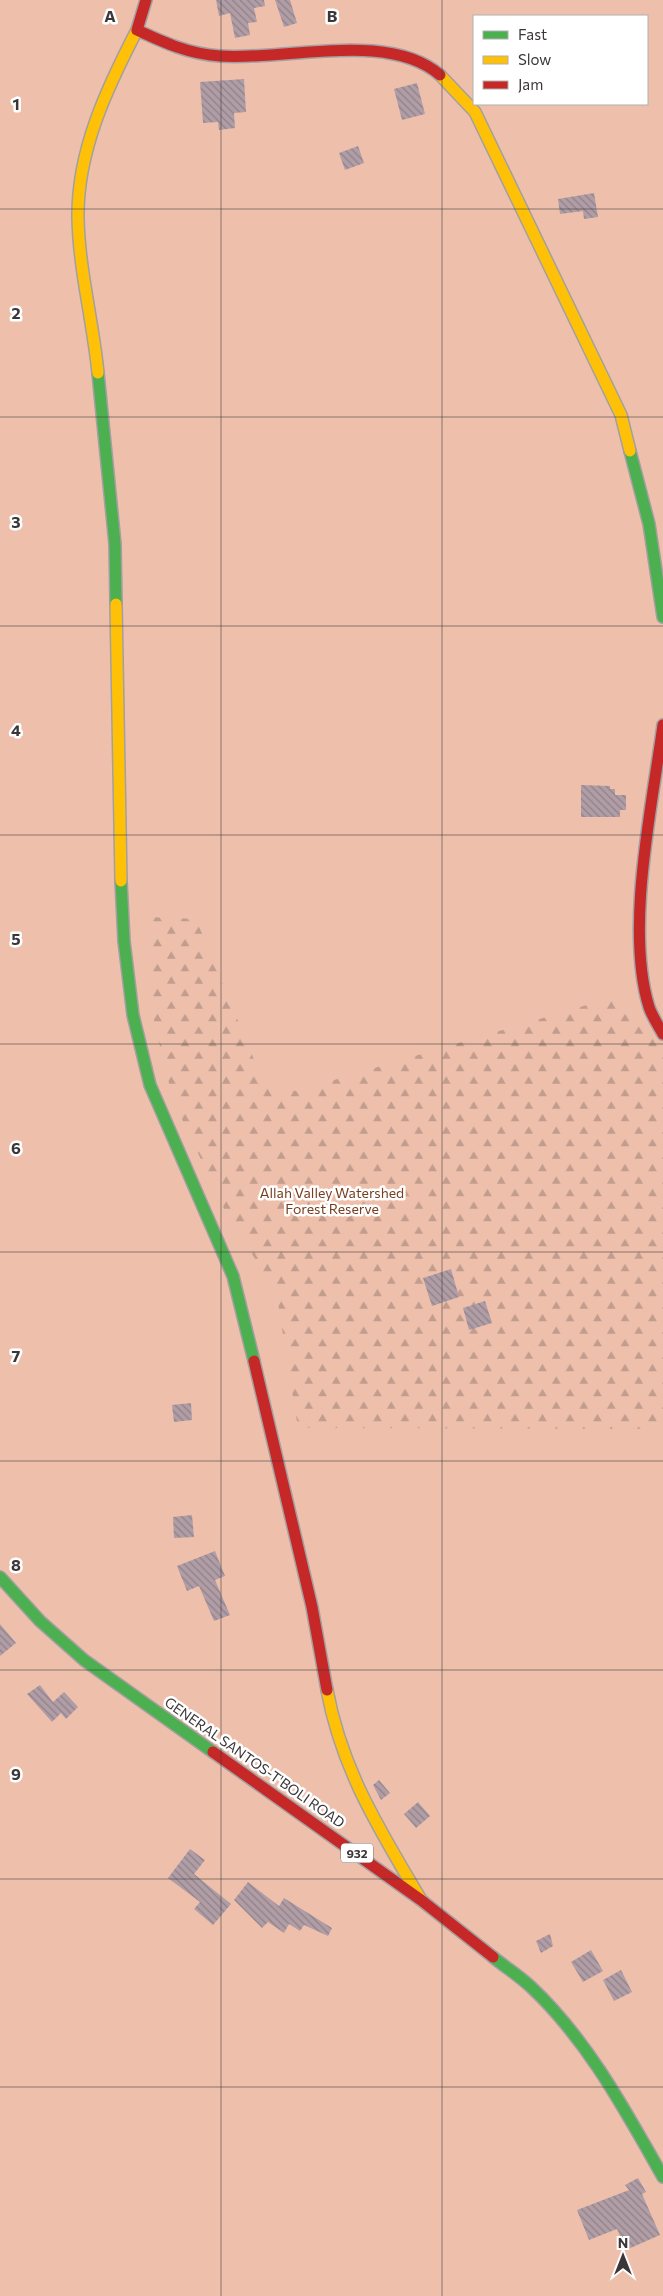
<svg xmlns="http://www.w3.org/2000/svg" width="663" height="2296" font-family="Commissioner,sans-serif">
<defs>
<pattern id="forest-firs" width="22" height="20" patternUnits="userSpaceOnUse" patternTransform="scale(1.25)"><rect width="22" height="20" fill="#eec0ac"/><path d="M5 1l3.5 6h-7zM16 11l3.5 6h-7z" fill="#c29d8d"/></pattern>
<pattern id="building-back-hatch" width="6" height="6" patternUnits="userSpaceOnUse" patternTransform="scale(1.25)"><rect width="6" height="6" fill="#b09da6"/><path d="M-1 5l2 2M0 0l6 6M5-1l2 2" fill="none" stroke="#908188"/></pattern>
</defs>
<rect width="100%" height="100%" fill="#e8e2e3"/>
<path fill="#eec0ac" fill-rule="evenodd" d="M0 0H663V2296H0ZM474 16H647V104H474Z"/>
<polygon fill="url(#forest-firs)" points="148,917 196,919 265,1086 297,1091 617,996 663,1046 663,1429 298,1428 276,1291 228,1217 173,1100 154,1021"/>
<g fill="url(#building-back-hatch)">
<polygon points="216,0 264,0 265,6 254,8 257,22 248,23 250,35 235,38 230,13 219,16"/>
<polygon points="275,0 290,0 297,23 284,27"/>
<polygon points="244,79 246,112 234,113 235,128 219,130 218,122 203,123 200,82"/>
<polygon points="417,83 425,114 402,120 394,89"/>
<polygon points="358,146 364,163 345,170 339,153"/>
<polygon points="594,193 598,217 584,219 583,211 560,214 558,199"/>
<polygon points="581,785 610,786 610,789 615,789 615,795 626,795 626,810 620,810 620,817 581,817"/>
<polygon points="451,1269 459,1297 432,1306 423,1278"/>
<polygon points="485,1301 492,1323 469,1330 463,1308"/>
<polygon points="191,1403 192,1420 174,1422 172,1405"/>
<polygon points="192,1515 194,1537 174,1538 173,1517"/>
<polygon points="215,1551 225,1576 215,1580 230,1615 214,1621 199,1586 187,1591 177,1566"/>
<polygon points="0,1624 16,1643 0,1656"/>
<polygon points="40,1685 53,1702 64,1692 78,1707 66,1719 61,1713 52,1722 27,1694"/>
<polygon points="379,1780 390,1793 381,1800 373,1785"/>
<polygon points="418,1802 430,1816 416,1828 404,1814"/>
<polygon points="190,1849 205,1860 194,1874 231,1904 213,1925 194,1909 200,1902 168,1878"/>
<polygon points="248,1882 279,1906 284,1898 332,1928 328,1936 304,1925 300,1931 289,1924 284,1933 268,1922 262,1928 234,1900"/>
<polygon points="550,1934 553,1946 541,1953 536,1941"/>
<polygon points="591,1950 603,1971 583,1982 571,1962"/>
<polygon points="621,1970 632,1992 614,2001 603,1980"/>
<polygon points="638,2178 646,2192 642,2194 660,2235 626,2250 617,2229 589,2240 577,2210 629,2190 625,2185"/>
</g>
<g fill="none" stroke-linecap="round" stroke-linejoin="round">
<g stroke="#a49fa0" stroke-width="14">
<g id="fast">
<polyline points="98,373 115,544 116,604"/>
<polyline points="630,451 649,524 663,617"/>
<polyline points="121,881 124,941 133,1015 150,1085 233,1276 254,1361"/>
<polyline points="0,1577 40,1621 84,1660 213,1752"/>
<path d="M493 1957C505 1967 518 1975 530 1986 587 2039 625 2110 663 2177"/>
</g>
</g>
<g stroke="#a49fa0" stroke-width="14">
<g id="slow">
<polyline points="440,75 475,112 621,415 630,451"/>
<path d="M98 373C93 321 79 270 78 218 77 151 107 88 137 30"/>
<polyline points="116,604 121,881"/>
<path d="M327 1690C342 1771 380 1830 421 1900"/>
</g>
</g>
<g stroke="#a49fa0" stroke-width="14">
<g id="jam">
<path d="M146 0 137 30C165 43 189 54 220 56 286 61 388 30 440 75"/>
<path d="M663 725C652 806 625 929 649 1007 652 1016 658 1025 663 1034"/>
<polyline points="254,1361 312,1607 327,1690"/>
<polyline points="213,1752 421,1900 493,1957"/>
</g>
</g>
<use href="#fast" stroke="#4caf50" stroke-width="11"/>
<use href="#slow" stroke="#ffc107" stroke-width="11"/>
<use href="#jam" stroke="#c62828" stroke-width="11"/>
</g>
<path fill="none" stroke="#3b3637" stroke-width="1" stroke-opacity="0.55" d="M221 0V2296M442 0V2296M0 209H663M0 417H663M0 626H663M0 835H663M0 1044H663M0 1252H663M0 1461H663M0 1670H663M0 1879H663M0 2087H663"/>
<g text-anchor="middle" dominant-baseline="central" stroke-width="5" stroke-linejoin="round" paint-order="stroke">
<rect fill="#fff" stroke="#767273" stroke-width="1" x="341" y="1843.5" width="32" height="19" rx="4"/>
<g font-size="12" font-weight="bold" fill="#3b3637">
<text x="357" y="1853">932</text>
</g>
<g font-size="14" fill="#783e1f" stroke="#fff">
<text x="332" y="1192">Allah Valley Watershed<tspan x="332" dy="16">Forest Reserve</tspan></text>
</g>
<g font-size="14" fill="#3b3637" stroke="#fff">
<text transform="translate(255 1762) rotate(35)">GENERAL SANTOS-T'BOLI ROAD</text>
</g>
</g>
<g font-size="16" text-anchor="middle" font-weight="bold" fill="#3b3637" stroke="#fff" stroke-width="5" stroke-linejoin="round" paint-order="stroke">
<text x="110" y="22">A</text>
<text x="332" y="22">B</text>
<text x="16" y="110">1</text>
<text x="16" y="319">2</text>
<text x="16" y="528">3</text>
<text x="16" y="736">4</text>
<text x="16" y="945">5</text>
<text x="16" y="1154">6</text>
<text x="16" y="1362">7</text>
<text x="16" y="1571">8</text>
<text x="16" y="1780">9</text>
</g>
<rect x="473" y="15" width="175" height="90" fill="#ffffff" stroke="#b1afaf"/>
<rect x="483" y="31" width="25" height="8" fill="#4caf50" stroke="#b1afaf"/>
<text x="518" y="40" font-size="15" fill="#3b3637">Fast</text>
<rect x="483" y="56" width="25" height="8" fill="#ffc107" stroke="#b1afaf"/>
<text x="518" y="65" font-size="15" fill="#3b3637">Slow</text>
<rect x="483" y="81" width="25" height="8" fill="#c62828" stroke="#b1afaf"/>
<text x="518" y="90" font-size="15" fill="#3b3637">Jam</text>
<g transform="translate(623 2256)" stroke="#ffffff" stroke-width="4" paint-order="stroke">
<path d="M0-4L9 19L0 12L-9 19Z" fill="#3b3637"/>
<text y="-8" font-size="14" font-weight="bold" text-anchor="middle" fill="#3b3637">N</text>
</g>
</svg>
